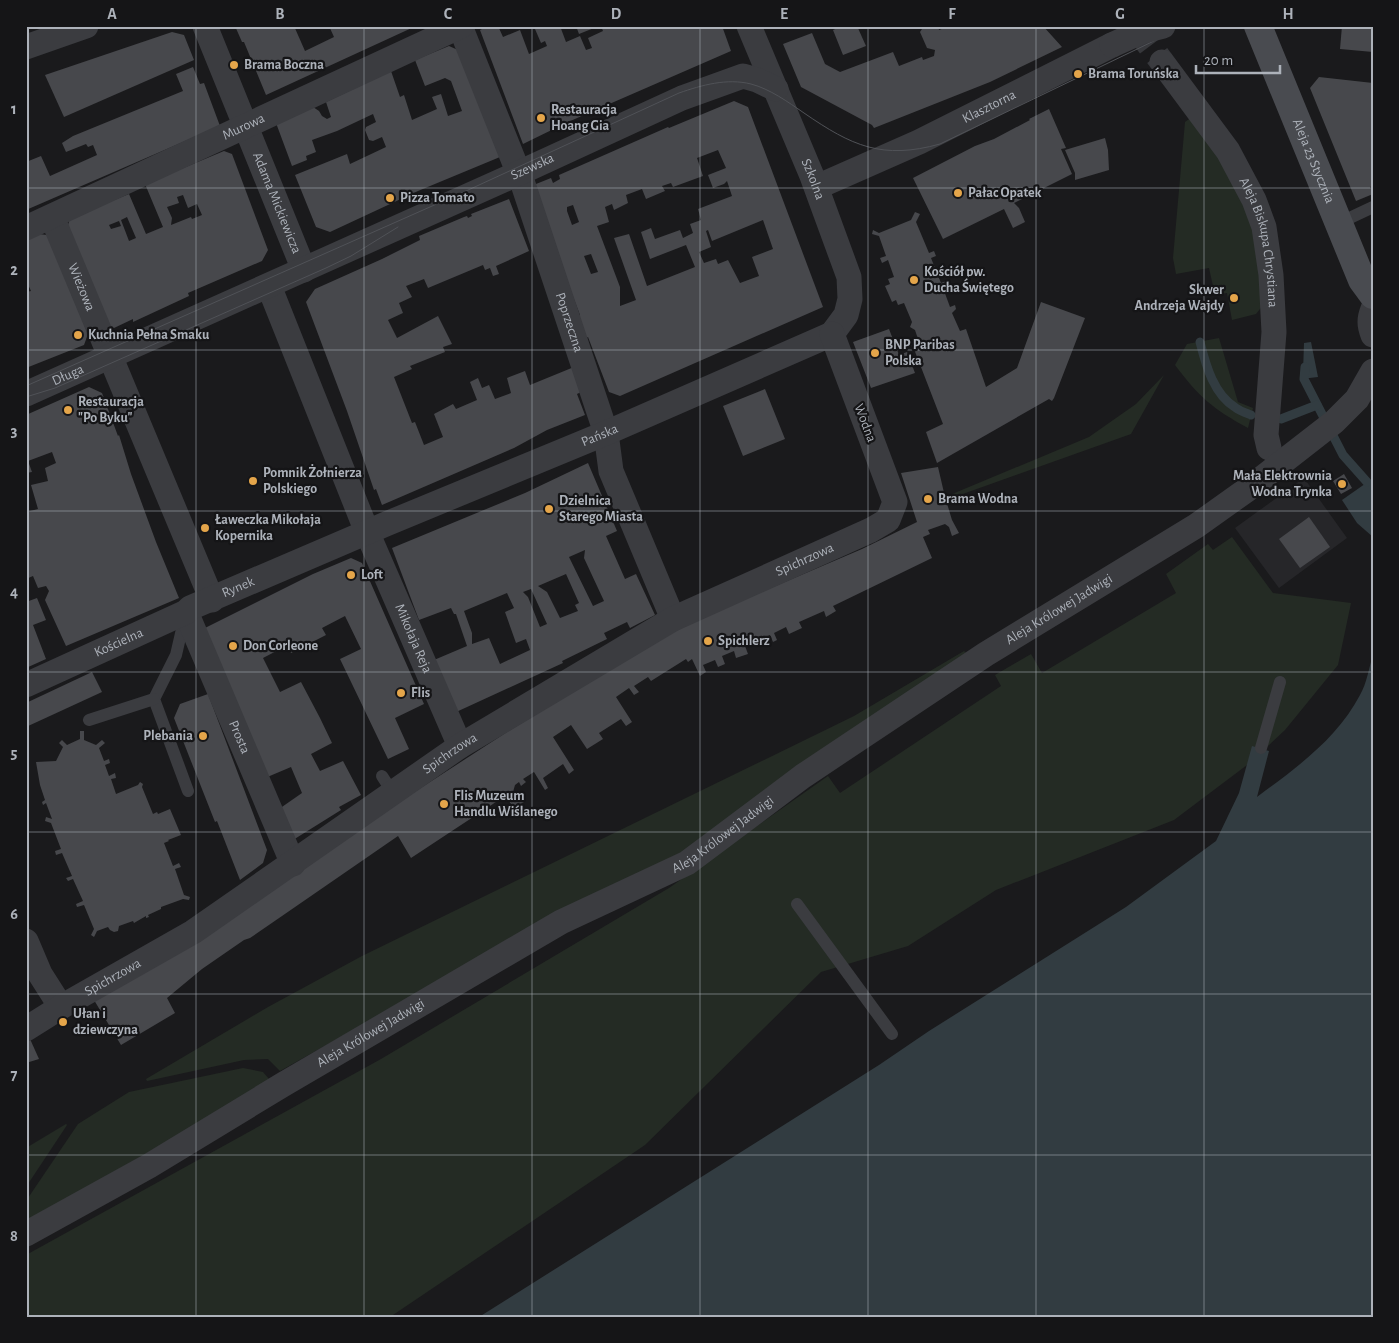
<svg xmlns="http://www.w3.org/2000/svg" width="1399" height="1343" font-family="'Alegreya Sans',sans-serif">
<rect width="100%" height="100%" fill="#1a1a1c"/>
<polygon fill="#262629" points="1304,478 1347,538 1279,588 1235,528"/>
<g fill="#242b24">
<polygon points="1192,117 1233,180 1251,217 1263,305 1256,314 1232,320 1227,293 1215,295 1209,268 1176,274 1173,258 1185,122"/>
<path d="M1219 338 1238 402 1253 408 1248 428C1213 409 1199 397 1175 365L1187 344Z"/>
<polygon points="1164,375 1131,434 946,500 945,497 1089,437 1136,404"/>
<polygon points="1232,537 1273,593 1351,603 1338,665 1285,730 1251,762 1174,820 996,890 908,946 821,972 645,1145 390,1317 26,1317 26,1255 381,1059 669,888 828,776 840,793 1001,686 995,675 1031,654 1042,673 1176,593 1166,574 1208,544 1213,550"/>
<polygon points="964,651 966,653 706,840 569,909 280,1071 268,1059 244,1060 147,1081 146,1079 268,1007 362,956 854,716"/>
<polygon points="243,1068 263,1072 269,1079 247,1096 26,1222 26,1201 78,1124 129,1092"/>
<polygon points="66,1124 67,1125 26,1187 26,1148"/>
</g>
<g fill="#323c41">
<polygon points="1311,342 1318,377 1301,379 1301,374 1303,373 1304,343"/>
<polygon points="1372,479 1373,480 1373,537 1357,523 1342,500"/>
<path d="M1373 655V1317H479L879 1065 929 1031 1126 907 1216 841 1239 793 1252 746 1269 751 1257 797C1296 768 1337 739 1360 695 1367 683 1369 667 1373 655Z"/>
</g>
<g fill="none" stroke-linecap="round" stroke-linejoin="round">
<g stroke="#323c41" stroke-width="9">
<path d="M1200 342C1206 366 1214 395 1236 408 1240 411 1246 413 1251 415"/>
<polyline points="1305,367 1304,379 1343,455 1367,482"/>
<polyline points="1281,419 1317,405"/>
</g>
</g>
<g fill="#47484c" fill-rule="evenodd">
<polygon points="235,26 294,26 305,51 334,37 329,26 416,26 266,95 244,42 242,42"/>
<polygon points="488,26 498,26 503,37 520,30 529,54 547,46 545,41 541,43 535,29 540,26 560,26 566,42 580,36 586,50 592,48 588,38 603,31 601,26 614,26 615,28 618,26 722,26 731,51 568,122 523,144 480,30"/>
<polygon points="576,26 593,26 594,28 579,34"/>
<polygon points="842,26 857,26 866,46 843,55 833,30"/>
<polygon points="924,26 938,26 939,30 947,27 947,26 1043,26 1062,47 990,82 874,128 872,125 801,87 783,44 812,33 825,64 840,72 893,52 899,66 922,57 923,60 934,56 935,50 927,48 920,32"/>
<polygon points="1342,26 1373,26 1373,52 1340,49"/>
<polygon points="172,32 184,35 194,60 64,117 45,75"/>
<polygon points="449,46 458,50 500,157 418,191 330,232 316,227 295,175 347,154 350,164 386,147 382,137 373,141 369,140 365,130 366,127 376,122 373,114 337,131 312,140 316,152 306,156 307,160 292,166 276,123 313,107 319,111 322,116 327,119 331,117 326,102 391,71 400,97 404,95 412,120 437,109 432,97 441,94 448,116 462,111 451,81 445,78 425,86 415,60"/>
<polygon points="193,67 200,84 204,83 220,126 26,210 26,162 41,156 50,176 97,155 93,145 88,147 86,144 66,152 62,143 73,136 183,91 176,74"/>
<polygon points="1319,77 1373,83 1373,186 1370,187 1373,194 1356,201 1310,88"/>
<path d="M734 101 748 107 823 307 620 396 609 392 588 337 586 338 578 316 580 315 531 186 551 178 553 183 560 179 559 175 668 127 669 128ZM718 150 726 168 708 175 713 188 724 184 727 181 732 196 698 209 701 220 690 224 693 233 683 238 680 230 655 239 651 228 641 232 650 259 686 245 695 267 647 286 629 234 614 238 636 300 620 306V287L597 226 609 222 605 207 612 204 614 210 628 203 626 195 642 189 646 199 665 191 662 186 671 183 673 187 703 176 697 158ZM573 205 579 222 572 225 567 211V207ZM763 220 773 249 752 257 759 276 740 283 728 260 718 264 716 259 704 263 699 252 711 247 706 231 708 230 712 241ZM591 254 598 272 591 274 584 256Z"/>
<polygon points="1049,109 1066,148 1061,149 1072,174 1014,203 1019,208 1025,222 1013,228 1004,209 943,239 913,178 975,146 994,139 1030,120 1029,119"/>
<polygon points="1105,138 1108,150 1109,170 1075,180 1075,173 1065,150"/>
<path d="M224 151 232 154 268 250 262 261 188 293 189 296 133 322V319L114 328 105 323 68 225 70 218 129 194 146 234 163 227 145 184ZM183 195 188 208 197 204 202 215 192 219 191 217 171 225 172 218 167 207 179 203 177 197ZM127 217 136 238 129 241 121 220ZM119 221 121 226 111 229 109 225Z"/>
<polygon points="509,199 529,251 496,266 499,274 493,276 490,268 485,270 483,265 428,288 424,279 406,286 412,297 399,303 403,313 388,320 397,338 438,316 452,344 443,347 445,352 410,366 412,369 394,377 412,423 415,422 424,445 443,437 434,414 453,404 456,409 477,400 470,382 478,378 482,388 489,385 495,399 511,393 507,378 525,371 530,385 574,367 583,391 577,394 585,415 547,430 514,448 382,505 376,489 374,490 347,411 306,302 315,289 382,259 420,240 419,236 464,217 467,216 468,218 472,216 471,214"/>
<polygon points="915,212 920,214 916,222 929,253 934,251 936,256 931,258 941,283 946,281 948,286 943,288 950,307 955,305 956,309 952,313 960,331 966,329 986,387 1017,368 1041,302 1085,318 1054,398 1052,401 1049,399 937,463 926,432 943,424 914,349 908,342 918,339 915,330 910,327 912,322 904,303 898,305 896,300 892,302 885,286 890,284 888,279 894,277 888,260 882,263 880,258 886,256 879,236 872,234 873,230 879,233 911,220"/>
<polygon points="39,234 47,235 88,334 84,345 26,368 26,292 31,291 26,280 26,239"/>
<polygon points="889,329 899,355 907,352 915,373 871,388 853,342"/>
<polygon points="89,387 102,393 118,436 119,435 131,474 156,542 179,598 66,646 45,600 49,591 46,586 38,588 33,576 26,579 26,512 38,509 31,485 48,481 45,468 56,463 52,452 28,461 32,472 26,473 26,415"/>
<polygon points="765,389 785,439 743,456 723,406"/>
<path d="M588 463 617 531 606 536 625 579 636 574 655 615 630 628 627 622 604 633 607 639 562 661 563 663 454 713 434 660 467 646 456 614H454L451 608 419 620 392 548 525 493ZM585 550 584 558 604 601 593 606 569 557ZM566 574 579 603 575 605 578 611 560 618 547 592 538 586ZM531 589 547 624 540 627 528 597 523 592ZM507 593 514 608 505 612 516 643 526 639 530 650 500 664 489 638 472 644V633L464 611Z"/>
<polygon points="938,467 945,497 952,520 959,533 952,536 949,527 945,524 928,530 930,534 923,537 932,558 833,606 836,611 826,617 824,611 799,622 802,628 789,634 786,627 774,633 777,640 773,642 770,635 745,646 748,654 736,658 734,651 722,656 725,664 718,667 715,660 703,665 706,672 700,676 692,659 688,662 686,659 651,681 648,677 634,686 639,692 634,695 629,688 616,697 632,722 626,726 621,719 599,733 603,739 587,749 571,725 553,737 574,770 569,774 563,764 543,778 548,788 545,790 534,772 523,779 526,782 521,786 519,782 515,785 513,792 517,793 524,802 514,808 505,796 411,858 398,836 282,916 250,938 244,940 202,969 167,998 175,1013 121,1045 94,1000 507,732 673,630 862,549 917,522 901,473"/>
<polygon points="1344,474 1352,488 1341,494 1333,481"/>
<polygon points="1309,517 1330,547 1300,568 1279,539"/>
<polygon points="351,558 362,563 424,704 395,718 409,749 388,759 340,659 361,649 345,616 322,628 326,635 291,653 288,645 263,658 280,692 301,682 320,718 332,743 311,754 320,771 343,761 361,795 339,807 341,810 293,840 279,809 302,793 291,767 265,778 205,628 313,574"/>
<polygon points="37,598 46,620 33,625 46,659 26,668 26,602"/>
<polygon points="92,672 102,692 26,727 26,703"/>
<polygon points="208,694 267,850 263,863 240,880 217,821 215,822 174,718 180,704"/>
<polygon points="80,731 84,731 84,740 96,745 102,740 105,743 99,748 104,761 109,759 110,763 105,765 109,776 115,773 116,778 111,779 116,794 138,785 140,782 143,784 142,787 153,814 157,812 158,814 170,809 181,835 168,840 169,841 164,843 173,866 179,863 181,867 175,869 184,895 190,897 189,900 183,899 161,907 161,909 148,915 149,917 146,918 146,916 134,923 133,921 119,926 118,931 114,932 110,930 108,927 97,931 94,937 91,935 94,929 84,905 77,907 76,904 83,901 73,879 68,881 66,878 72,876 62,853 56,855 55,851 61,849 51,823 45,821 46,817 52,819 46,803 43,805 42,802 45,800 40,785 36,762 56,761 63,747 59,743 62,740 67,745 80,739"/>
<polygon points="30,1039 39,1059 26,1063 26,1041"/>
</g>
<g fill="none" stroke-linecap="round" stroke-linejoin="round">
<polyline stroke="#37383c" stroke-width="25" stroke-dasharray="25 12" stroke-linecap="butt" points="1135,26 1162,62"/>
<g stroke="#3b3c40" stroke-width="12">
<polyline points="1339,223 1373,207"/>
<polyline points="185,616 176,655 154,699 188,791"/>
<polyline points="89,720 154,699"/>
<polyline points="1261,748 1280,682"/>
<polyline points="382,776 393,793"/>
<polyline points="797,904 892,1034"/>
</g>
<g stroke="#3b3c40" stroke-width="25">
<path id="s1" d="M205 26 304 270"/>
<path id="s2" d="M460 26 523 184 606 433 611 471 673 619"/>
<path id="s3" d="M749 26 812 176 849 277 850 299 846 315 832 334"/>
<polyline points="26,47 86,26"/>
<path id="s4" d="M1162 62 1228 151 1254 200 1264 227 1271 275 1274 332 1266 435 1269 448"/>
<path id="s5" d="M817 187 919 142 1112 45"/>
<path id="s6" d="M52 217 212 600"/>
<path id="s7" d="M26 228 461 26"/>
<path id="s8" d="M269 286 367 532 460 746"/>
<path d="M1373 309C1369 319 1369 325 1373 335"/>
<path id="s9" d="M26 394 519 173 682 98 743 76 757 80 776 89"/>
<path id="s10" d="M186 612 293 864"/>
<path id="s11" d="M26 685 186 612 190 608 386 524 606 433 832 334"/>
<polyline points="26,941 40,974 61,1007"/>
<path id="s12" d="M26 1029 61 1007 193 932 460 746 673 619 871 530 888 520 895 502 832 334"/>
<path id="s13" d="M26 1234 149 1166 284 1084 561 922 687 863 803 776 986 654 1196 526 1248 489 1334 422 1357 399 1373 371"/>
</g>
<path stroke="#494b50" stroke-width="28" id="s14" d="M1258 26 1362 280 1373 295"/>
<g stroke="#505257" stroke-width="1">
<path d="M26 386 466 191 679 93C702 85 727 78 751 84 770 89 788 102 804 113 852 146 882 160 940 144L1158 39 1174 26"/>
<polyline points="26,397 55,388 326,268 351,256 398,227"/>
</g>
<polyline stroke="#3b3c40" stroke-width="25" points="1112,45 1143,31 1163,26"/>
</g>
<path fill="none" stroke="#adb2ba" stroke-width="1" stroke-opacity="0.55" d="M196 26V1317M364 26V1317M532 26V1317M700 26V1317M868 26V1317M1036 26V1317M1204 26V1317M26 188H1373M26 350H1373M26 511H1373M26 672H1373M26 832H1373M26 994H1373M26 1155H1373"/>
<g fill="#e4a54a" stroke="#151517" stroke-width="2">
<circle cx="234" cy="65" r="5"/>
<circle cx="1078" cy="74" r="5"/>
<circle cx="541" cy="118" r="5"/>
<circle cx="958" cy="193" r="5"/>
<circle cx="390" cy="198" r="5"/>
<circle cx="914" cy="280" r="5"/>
<circle cx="1234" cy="298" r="5"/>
<circle cx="78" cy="335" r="5"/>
<circle cx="875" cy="353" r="5"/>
<circle cx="68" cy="410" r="5"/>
<circle cx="253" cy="481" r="5"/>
<circle cx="1342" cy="484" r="5"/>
<circle cx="928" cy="499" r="5"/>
<circle cx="549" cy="509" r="5"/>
<circle cx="205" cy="528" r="5"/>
<circle cx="351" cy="575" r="5"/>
<circle cx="708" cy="641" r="5"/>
<circle cx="233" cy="646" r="5"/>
<circle cx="401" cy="693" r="5"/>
<circle cx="203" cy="736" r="5"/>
<circle cx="444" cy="804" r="5"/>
<circle cx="63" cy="1022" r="5"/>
</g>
<g text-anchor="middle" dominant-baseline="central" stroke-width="4.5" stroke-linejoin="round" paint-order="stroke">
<g font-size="14" font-weight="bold" fill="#adb2ba" stroke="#151517" text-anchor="start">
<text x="244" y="65">Brama Boczna</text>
<text x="1088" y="74">Brama Toruńska</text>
<text x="551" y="110">Restauracja<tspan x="551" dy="16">Hoang Gia</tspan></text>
<text x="968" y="193">Pałac Opatek</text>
<text x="400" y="198">Pizza Tomato</text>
<text x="924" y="272">Kościół pw.<tspan x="924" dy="16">Ducha Świętego</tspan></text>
<text x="1224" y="290" text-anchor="end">Skwer<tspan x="1224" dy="16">Andrzeja Wajdy</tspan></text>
<text x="88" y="335">Kuchnia Pełna Smaku</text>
<text x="885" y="345">BNP Paribas<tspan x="885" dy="16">Polska</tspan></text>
<text x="78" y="402">Restauracja<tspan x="78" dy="16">"Po Byku"</tspan></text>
<text x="263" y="473">Pomnik Żołnierza<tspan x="263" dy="16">Polskiego</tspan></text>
<text x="1332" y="476" text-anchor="end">Mała Elektrownia<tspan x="1332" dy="16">Wodna Trynka</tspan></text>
<text x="938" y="499">Brama Wodna</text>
<text x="559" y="501">Dzielnica<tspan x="559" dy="16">Starego Miasta</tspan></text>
<text x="215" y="520">Ławeczka Mikołaja<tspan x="215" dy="16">Kopernika</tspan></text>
<text x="361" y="575">Loft</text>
<text x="718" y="641">Spichlerz</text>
<text x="243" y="646">Don Corleone</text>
<text x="411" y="693">Flis</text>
<text x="193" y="736" text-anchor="end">Plebania</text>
<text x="454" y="796">Flis Muzeum<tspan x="454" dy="16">Handlu Wiślanego</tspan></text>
<text x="73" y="1014">Ułan i<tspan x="73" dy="16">dziewczyna</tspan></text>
</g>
<g font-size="14" fill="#adb2ba" stroke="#151517">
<text stroke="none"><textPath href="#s5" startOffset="190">Klasztorna</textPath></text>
<text stroke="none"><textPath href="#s7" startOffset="240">Murowa</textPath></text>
<text stroke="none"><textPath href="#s14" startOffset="146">Aleja 23 Stycznia</textPath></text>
<text stroke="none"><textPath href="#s9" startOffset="555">Szewska</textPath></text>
<text stroke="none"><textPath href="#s3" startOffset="166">Szkolna</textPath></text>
<text stroke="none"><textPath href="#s1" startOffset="191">Adama Mickiewicza</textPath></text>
<text stroke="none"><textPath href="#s4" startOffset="209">Aleja Biskupa Chrystiana</textPath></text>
<text stroke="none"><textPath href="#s6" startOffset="76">Wieżowa</textPath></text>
<text stroke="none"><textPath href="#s2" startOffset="316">Poprzeczna</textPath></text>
<text stroke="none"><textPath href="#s9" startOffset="46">Długa</textPath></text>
<text transform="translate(865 423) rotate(69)">Wodna</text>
<text stroke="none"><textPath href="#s11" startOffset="626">Pańska</textPath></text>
<text stroke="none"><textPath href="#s12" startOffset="911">Spichrzowa</textPath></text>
<text stroke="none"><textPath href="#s11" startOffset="234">Rynek</textPath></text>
<text stroke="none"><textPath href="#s13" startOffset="1209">Aleja Królowej Jadwigi</textPath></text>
<text stroke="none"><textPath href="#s8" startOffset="381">Mikołaja Reja</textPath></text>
<text stroke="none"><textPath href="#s11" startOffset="102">Kościelna</textPath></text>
<text stroke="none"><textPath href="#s10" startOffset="136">Prosta</textPath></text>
<text stroke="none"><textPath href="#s12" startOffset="506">Spichrzowa</textPath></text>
<text stroke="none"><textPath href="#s13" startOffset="804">Aleja Królowej Jadwigi</textPath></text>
<text stroke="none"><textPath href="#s12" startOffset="101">Spichrzowa</textPath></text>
<text stroke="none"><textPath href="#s13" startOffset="399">Aleja Królowej Jadwigi</textPath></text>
</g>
</g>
<rect width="1399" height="1343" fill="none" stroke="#151517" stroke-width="55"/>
<path d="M1196 65v8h84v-8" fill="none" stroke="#adb2ba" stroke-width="2.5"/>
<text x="1204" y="65" font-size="15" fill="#adb2ba" stroke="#151517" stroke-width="4" paint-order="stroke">20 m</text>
<rect x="28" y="28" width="1344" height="1288" fill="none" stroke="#adb2ba" stroke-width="2"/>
<g font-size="16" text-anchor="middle" font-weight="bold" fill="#adb2ba">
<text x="112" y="19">A</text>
<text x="280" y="19">B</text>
<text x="448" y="19">C</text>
<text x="616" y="19">D</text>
<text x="784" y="19">E</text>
<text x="952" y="19">F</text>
<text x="1120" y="19">G</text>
<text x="1288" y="19">H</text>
<text x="14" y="114">1</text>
<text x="14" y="275">2</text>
<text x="14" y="436">3</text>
<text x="14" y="597">4</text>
<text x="14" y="758">5</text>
<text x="14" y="919">6</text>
<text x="14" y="1080">7</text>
<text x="14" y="1241">8</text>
</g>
</svg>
